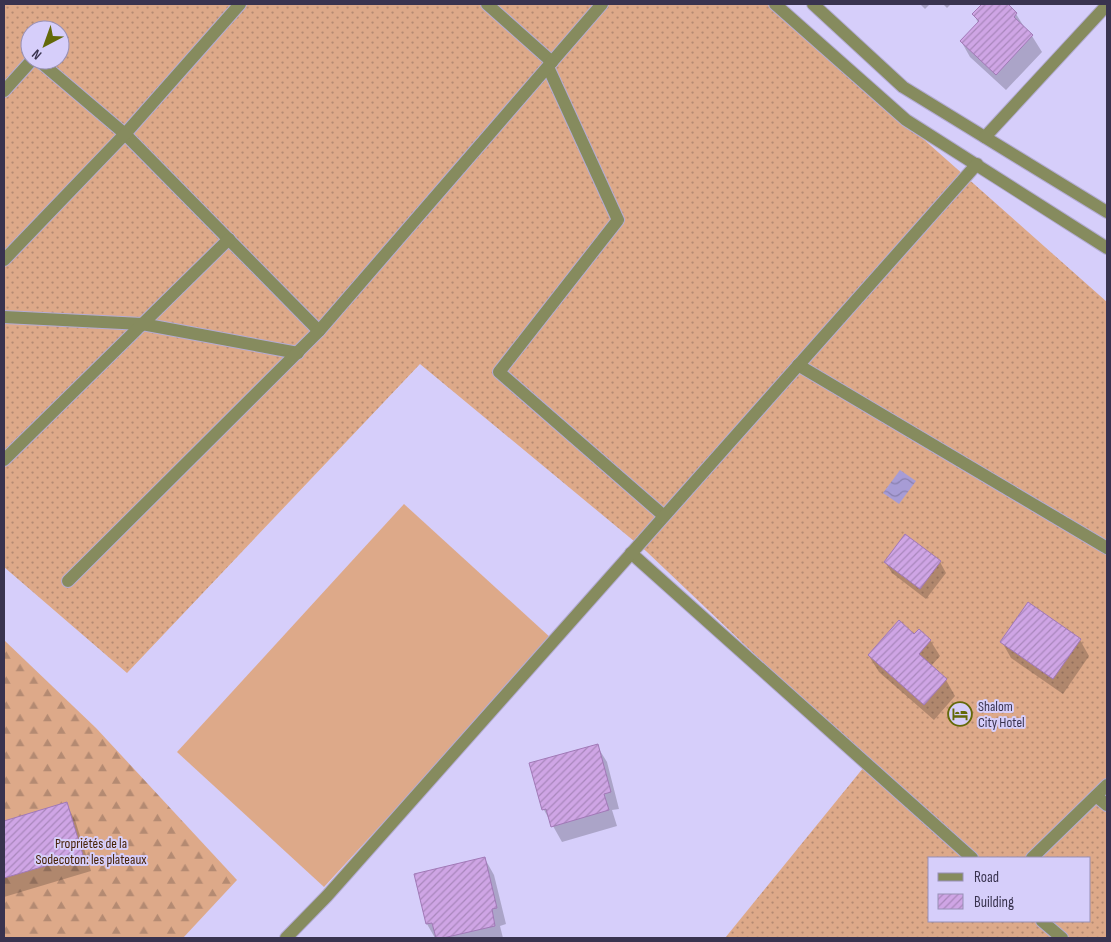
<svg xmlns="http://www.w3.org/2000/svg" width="1111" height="942" font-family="'Sofia Sans Condensed',sans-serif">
<defs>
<pattern id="grass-dots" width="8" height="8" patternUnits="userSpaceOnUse" patternTransform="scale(1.25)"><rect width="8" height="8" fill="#dda989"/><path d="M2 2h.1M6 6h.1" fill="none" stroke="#b48a72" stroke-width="1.8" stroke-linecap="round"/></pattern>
<pattern id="forest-firs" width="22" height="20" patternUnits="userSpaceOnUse" patternTransform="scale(1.25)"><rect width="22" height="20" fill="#dda989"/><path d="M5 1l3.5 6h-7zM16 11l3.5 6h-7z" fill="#b48a72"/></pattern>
<pattern id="water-waves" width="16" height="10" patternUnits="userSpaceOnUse" patternTransform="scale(1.25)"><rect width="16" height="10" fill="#a79cd5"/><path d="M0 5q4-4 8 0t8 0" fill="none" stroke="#8980af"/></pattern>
<pattern id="building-hatch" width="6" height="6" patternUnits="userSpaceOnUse" patternTransform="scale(1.25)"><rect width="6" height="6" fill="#cfa5e5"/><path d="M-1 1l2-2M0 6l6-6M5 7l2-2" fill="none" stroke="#a987bc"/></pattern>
</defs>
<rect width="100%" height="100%" fill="#d6cefa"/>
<path fill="url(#grass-dots)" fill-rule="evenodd" d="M4 4H771L1107 302V938H725L868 762 646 551 420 364 127 673 4 567ZM30 30H60V60H30ZM930 858H1090V921H930Z"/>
<polygon fill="url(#forest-firs)" points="4,640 96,728 237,880 183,938 4,938"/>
<polygon fill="#dda989" points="404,504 552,639 324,887 177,752"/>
<polygon fill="url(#water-waves)" points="900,470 916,481 899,504 883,493"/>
<g fill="#0003">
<polygon points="920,4 930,4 925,9"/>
<polygon points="943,4 951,4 947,8"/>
<polygon points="983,4 1006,4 1016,14 1026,30 1032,36 1042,52 1006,90 970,57 961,41 978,23 974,14"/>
<polygon points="885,562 940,562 946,573 926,599 892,573"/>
<polygon points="930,640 940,656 931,666 946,680 955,696 934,720 879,672 869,656"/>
<polygon points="1080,640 1089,656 1063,694 1011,658 1002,642"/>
<polygon points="597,746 607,762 619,809 612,810 617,826 562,842 544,810 531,763"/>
<polygon points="66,804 75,820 91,871 4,897 4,822"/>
<polygon points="485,859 494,875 506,924 500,926 503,938 435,938 427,924 415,875"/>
</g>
<g fill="url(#building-hatch)" stroke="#a179b7">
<polygon points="982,4 1008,4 1017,13 1014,17 1033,35 996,75 960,41 979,21 972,14"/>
<polygon points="905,534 941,561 920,589 884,562"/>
<polygon points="1028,602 1081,639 1053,679 1000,642"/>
<polygon points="899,620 914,634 919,629 931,640 919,654 947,679 924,705 868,655"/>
<polygon points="598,744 611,792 604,794 609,810 551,827 546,809 542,810 529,763"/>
<polygon points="67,802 83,855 4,878 4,821"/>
<polygon points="485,857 497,908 492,909 495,926 443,938 436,938 432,923 426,924 414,874"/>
</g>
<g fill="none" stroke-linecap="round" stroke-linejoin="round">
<g stroke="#b3acd4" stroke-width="14">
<g id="minor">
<polyline points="487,4 552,62"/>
<polyline points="775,4 906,120 1107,248"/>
<polyline points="813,4 903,87 1107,212"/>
<polyline points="38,60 125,134 319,331"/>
<polyline points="548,67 618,220 499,372 664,516"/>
<polyline points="4,91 32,60"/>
<polyline points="985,137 1107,5"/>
<polyline points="4,260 125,134 240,4"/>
<polyline points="4,317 142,324 298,353"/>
<polyline points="798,365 1107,548"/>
<polyline points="4,460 229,239"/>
<polyline points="631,553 972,858"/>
<polyline points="68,581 319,331 602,4"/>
<polyline points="1096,796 1107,805"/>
<polyline points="1032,858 1107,785"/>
<polyline points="1042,921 1062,938"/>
<polyline points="286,938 327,896 977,164"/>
</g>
</g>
<use href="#minor" stroke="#868b5e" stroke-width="12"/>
</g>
<defs>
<g id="hotel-ring" transform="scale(1.25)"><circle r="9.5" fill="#d6cefa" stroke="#636909" stroke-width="1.5"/><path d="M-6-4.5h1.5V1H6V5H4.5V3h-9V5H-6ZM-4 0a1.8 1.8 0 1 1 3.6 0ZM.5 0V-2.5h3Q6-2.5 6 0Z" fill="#636909"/></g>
</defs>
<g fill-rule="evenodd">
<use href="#hotel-ring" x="960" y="714"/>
</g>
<g text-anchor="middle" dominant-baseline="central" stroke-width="4" stroke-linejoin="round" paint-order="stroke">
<g font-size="14" fill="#39334f" stroke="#d6cefa" text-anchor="start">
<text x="978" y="706">Shalom<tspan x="978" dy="16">City Hotel</tspan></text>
</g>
<g font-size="14" fill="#472307" stroke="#d6cefa">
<text x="91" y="843">Propriétés de la<tspan x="91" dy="16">Sodecoton: les plateaux</tspan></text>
</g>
</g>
<rect width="1111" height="942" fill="none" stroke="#39334f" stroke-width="10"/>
<rect x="928" y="857" width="162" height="65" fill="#d6cefa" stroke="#9790b6"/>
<rect x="938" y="873" width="25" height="8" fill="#868b5e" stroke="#9790b6"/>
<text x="974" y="882" font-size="15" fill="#39334f">Road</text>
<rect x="938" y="894" width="25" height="15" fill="url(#building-hatch)" stroke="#9790b6"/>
<text x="974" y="907" font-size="15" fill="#39334f">Building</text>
<g transform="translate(45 45) rotate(221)"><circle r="24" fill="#d6cefa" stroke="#9790b6"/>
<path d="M0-4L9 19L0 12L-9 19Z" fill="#636909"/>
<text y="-8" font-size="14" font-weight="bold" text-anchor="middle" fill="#39334f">N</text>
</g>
</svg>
